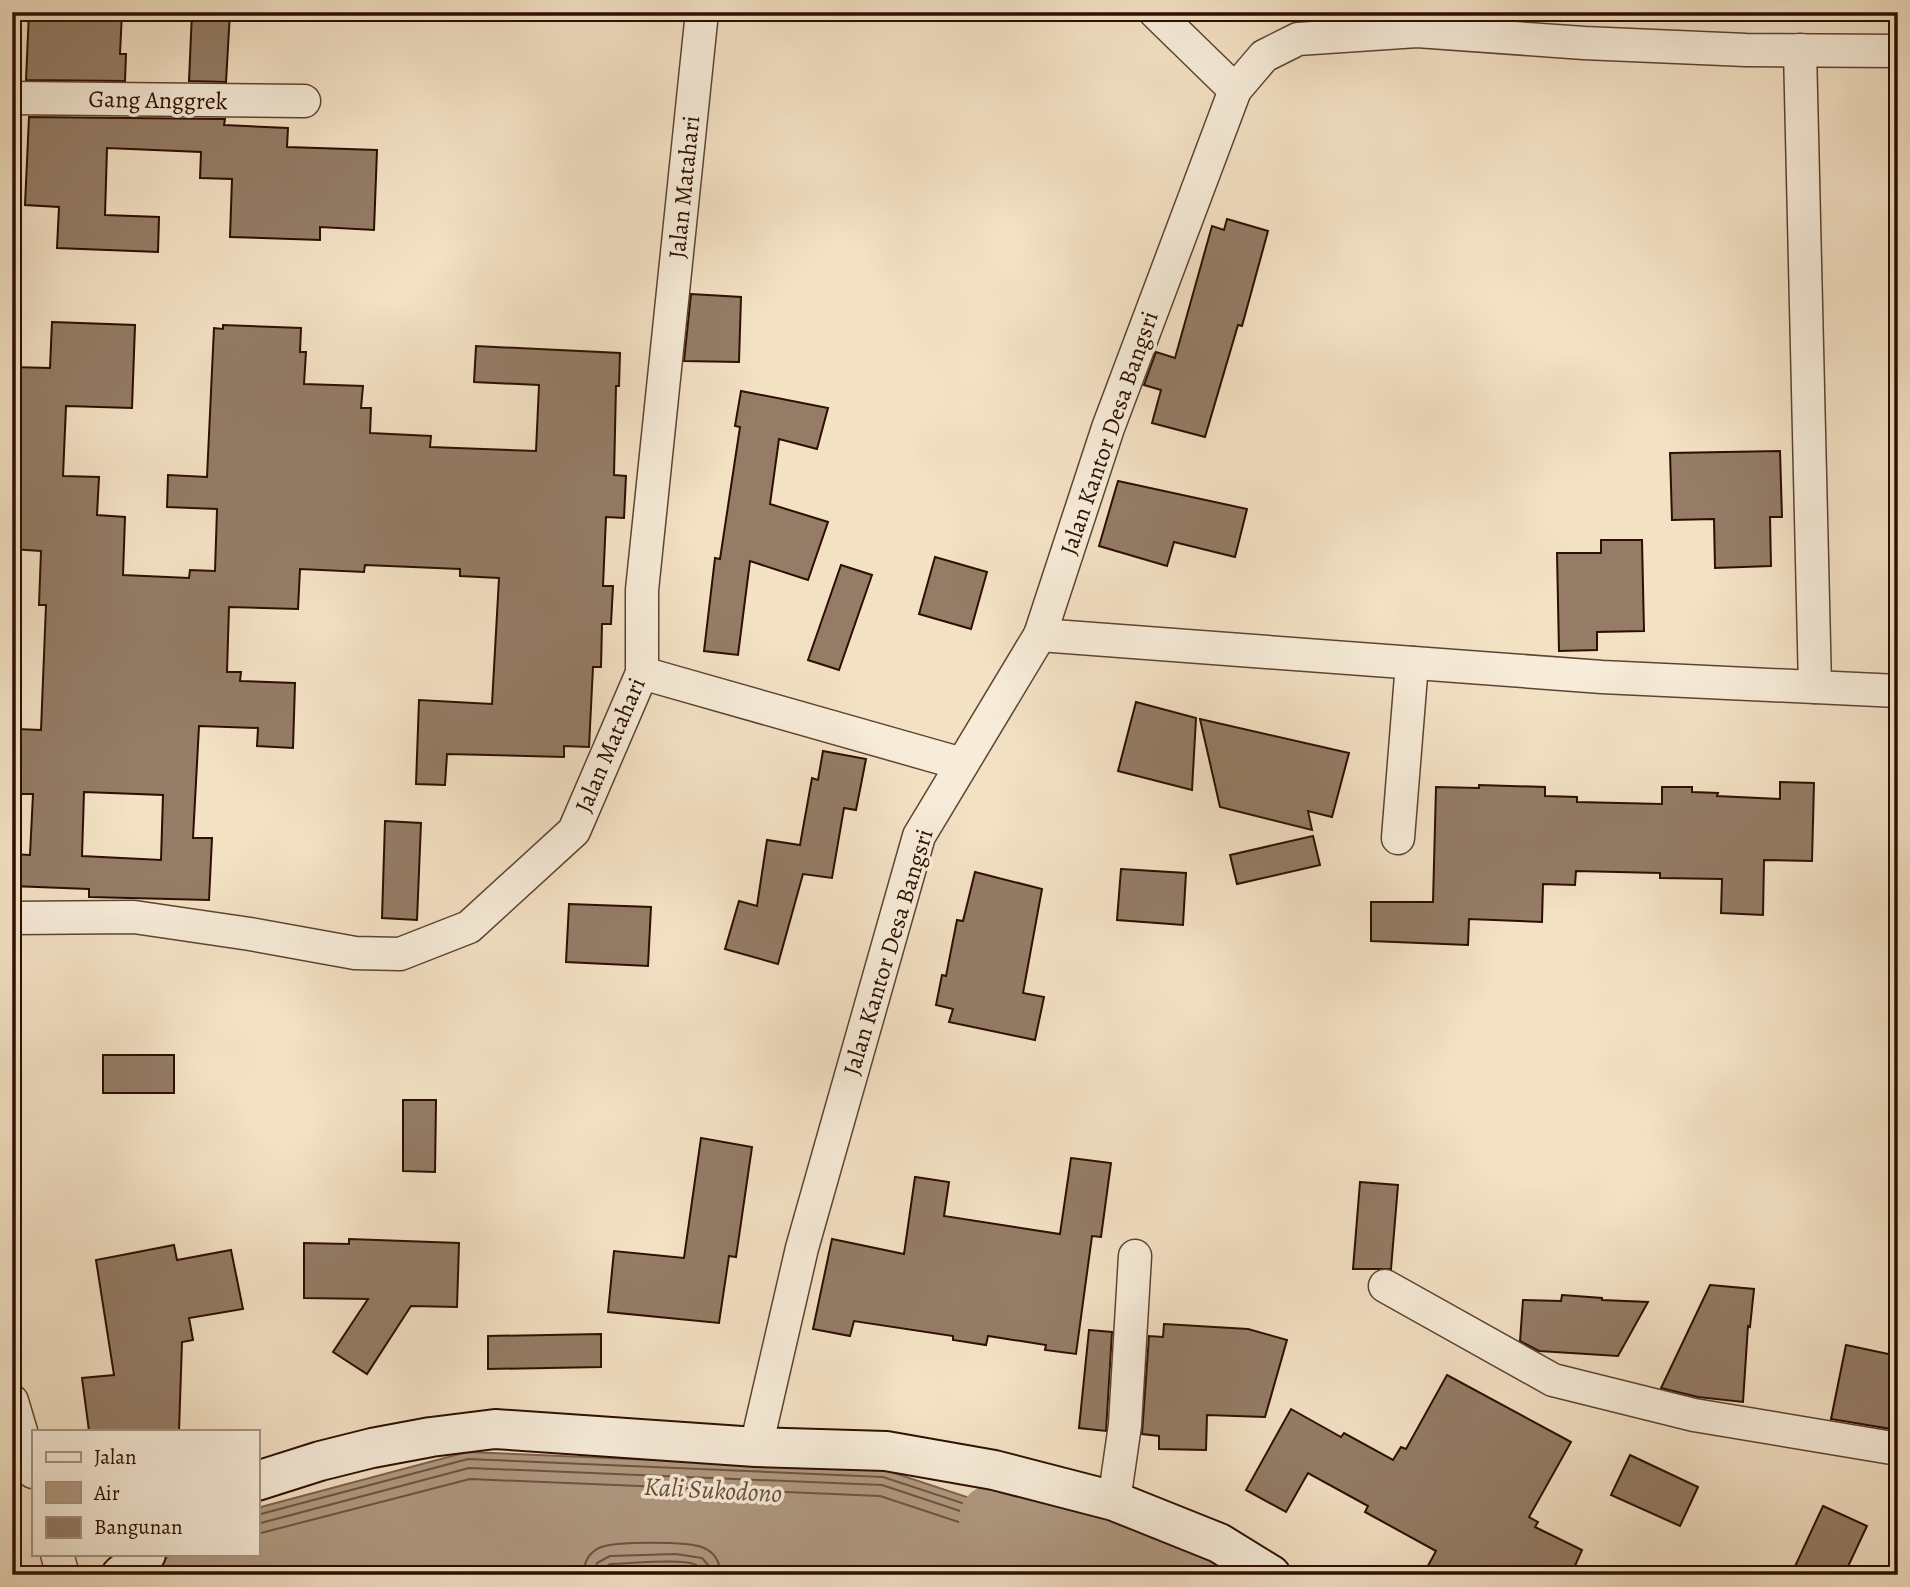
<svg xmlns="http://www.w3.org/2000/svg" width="1910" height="1587" font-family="Alegreya,serif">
<rect width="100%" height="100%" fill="#f3e1c4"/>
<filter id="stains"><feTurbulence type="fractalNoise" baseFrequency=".00286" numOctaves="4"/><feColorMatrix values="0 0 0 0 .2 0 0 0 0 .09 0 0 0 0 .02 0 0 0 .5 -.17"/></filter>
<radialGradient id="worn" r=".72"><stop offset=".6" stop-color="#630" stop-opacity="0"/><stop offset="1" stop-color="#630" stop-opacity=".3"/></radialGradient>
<polygon fill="#b09981" stroke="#7c614d" stroke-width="2" points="467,1452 885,1470 1202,1575 724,1575 674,1569 507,1575 146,1575 171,1554 257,1554 257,1508"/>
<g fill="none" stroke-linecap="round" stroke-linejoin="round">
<g stroke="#6e5440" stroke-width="2">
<polyline points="257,1515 468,1459 883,1477 1180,1575"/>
<polyline points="257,1524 469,1468 882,1485 1152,1575"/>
<polyline points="257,1534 470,1479 880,1496 1119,1575"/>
<path d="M583 1575C584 1563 588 1553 599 1548 613 1541 690 1541 704 1548 716 1553 720 1563 721 1575"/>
<polyline points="594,1575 597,1563 610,1556 676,1554 702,1558 709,1566 710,1575"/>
<path d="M603 1575 604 1568 610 1564C627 1564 683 1558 696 1565 701 1568 701 1570 701 1575"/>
</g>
<polyline stroke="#b09981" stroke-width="70" points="994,1519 1022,1522 1186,1559 1206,1575"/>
</g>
<g fill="#947c66" stroke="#2d0e00" stroke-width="2" fill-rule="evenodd">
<polygon points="29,12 122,12 120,54 126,54 125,81 26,80"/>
<polygon points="192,12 230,12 226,82 189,81"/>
<polygon points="29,117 225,119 224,125 288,128 287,147 377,150 374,230 320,227 320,240 230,237 232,179 200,178 201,152 107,148 105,215 159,217 158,252 57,248 59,207 25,205"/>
<polygon points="1227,219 1268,231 1242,326 1238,325 1205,437 1152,423 1161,390 1144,385 1156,352 1175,358 1212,226 1224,230"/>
<polygon points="691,294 741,297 739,362 684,361"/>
<path d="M52 322 135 325 132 408 66 406 63 476 99 477 97 515 125 517 123 575 189 578 190 570 215 571 217 509 167 507 168 475 207 477 214 328 223 329V325L301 328 300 352H306L304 384 363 386 361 408H371L370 433 431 436 430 447 536 451 539 385 474 382 476 346 620 353 619 386H616L614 475 626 476 624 518 606 517 603 586H613L611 624H602L601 667H593L589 747 564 746V757L447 754 445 785 416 784 419 700 492 704 499 578 460 576V569L365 565 364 572 300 569 298 609 229 607 227 672H241L240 681 295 683 293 748 257 746 258 728 199 726 193 838H212L209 900 89 897V889L12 886V854L30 855 33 794H17L18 729 41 730 46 605H39L41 551 12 549V367L50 368ZM84 792 163 795 161 860 82 856Z"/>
<polygon points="741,391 828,408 817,449 779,439 770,504 828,522 808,580 750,561 738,655 704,651 715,558 720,559 740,427 735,426"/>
<polygon points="1780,451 1782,517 1770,517 1771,566 1715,568 1714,519 1672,520 1670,453"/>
<polygon points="1118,481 1247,509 1235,557 1174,542 1167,566 1099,546"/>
<polygon points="1601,540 1642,540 1644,631 1597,632 1597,650 1559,651 1557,553 1601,553"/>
<polygon points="935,557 987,572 971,629 919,614"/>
<polygon points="841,565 872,575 839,670 808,660"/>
<polygon points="1136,702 1196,718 1192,790 1118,771"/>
<polygon points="1200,719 1349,753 1332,817 1308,811 1312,830 1220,807"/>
<polygon points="823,751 866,759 856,810 844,808 832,878 803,874 778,964 725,949 739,901 757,906 767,840 800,845 812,778 818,780"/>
<polygon points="1780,782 1814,783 1812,861 1764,860 1763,915 1721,913 1722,879 1660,878 1660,873 1576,871 1575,885 1543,884 1542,922 1469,919 1468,945 1371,941 1371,902 1433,902 1436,787 1479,788 1479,785 1545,787 1545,796 1577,797 1577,802 1662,804 1662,787 1692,787 1692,792 1718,793 1717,796 1780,799"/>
<polygon points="385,821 421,823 417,920 382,918"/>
<polygon points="1313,836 1320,865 1237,884 1230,855"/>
<polygon points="1121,869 1186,873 1183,925 1117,920"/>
<polygon points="975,872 1042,889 1023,993 1044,997 1035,1040 949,1022 953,1009 936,1005 942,975 946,976 957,920 963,921"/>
<polygon points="569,904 651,907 648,966 566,962"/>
<rect x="103" y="1055" width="71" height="38"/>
<polygon points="403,1100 436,1100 435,1172 403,1171"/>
<polygon points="701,1138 752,1147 736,1257 729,1256 719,1323 608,1312 614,1251 684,1258"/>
<polygon points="1071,1158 1111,1163 1101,1237 1092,1236 1076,1354 1045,1350 1046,1345 988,1336 986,1345 953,1340 953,1336 854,1321 850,1336 813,1329 832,1239 904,1254 915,1177 949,1182 944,1216 1060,1234"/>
<polygon points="1360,1182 1398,1185 1391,1269 1353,1269"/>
<polygon points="349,1239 459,1243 457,1307 411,1306 367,1374 333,1352 368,1299 304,1298 304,1243 349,1244"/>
<polygon points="174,1245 177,1260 231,1250 243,1309 189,1318 193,1340 182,1342 179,1431 89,1431 82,1378 114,1375 96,1260"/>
<polygon points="1710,1285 1754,1289 1750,1327 1748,1326 1743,1402 1698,1397 1661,1388"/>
<polygon points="1562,1295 1602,1298 1602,1300 1648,1302 1618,1356 1539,1351 1520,1341 1523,1300 1561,1301"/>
<polygon points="1164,1324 1248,1329 1287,1340 1265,1417 1207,1415 1206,1450 1159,1449 1159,1436 1142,1434 1149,1336 1163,1337"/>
<polygon points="1089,1330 1112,1332 1106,1431 1079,1428"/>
<polygon points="601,1334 601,1367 488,1369 488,1336"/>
<polygon points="1846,1345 1898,1356 1898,1422 1893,1421 1891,1429 1831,1419"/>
<polygon points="1447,1375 1571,1442 1529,1517 1538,1522 1535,1527 1582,1550 1571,1575 1423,1575 1436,1551 1365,1512 1368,1506 1308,1473 1286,1512 1246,1490 1291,1409 1341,1437 1344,1433 1393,1460 1401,1447 1406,1449"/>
<polygon points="1630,1455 1698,1487 1680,1526 1611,1495"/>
<polygon points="1823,1506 1867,1526 1844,1575 1791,1575"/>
</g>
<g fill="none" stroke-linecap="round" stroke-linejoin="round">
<g stroke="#5e4331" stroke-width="35">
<g id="minor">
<polyline points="1155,12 1235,90"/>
<polyline points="1800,50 1815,687"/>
<polyline points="12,98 304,101"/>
<polyline points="1040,635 1602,677 1898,691"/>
<polyline points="642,673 962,764"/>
<polyline points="1398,838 1412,663"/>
<polyline points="12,918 134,917 250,934 355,953 400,954 469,927 574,831 642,673 642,590 702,12"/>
<polyline points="1385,1286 1553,1380 1694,1415 1898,1449"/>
<polyline points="12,1401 33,1472"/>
<polyline points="756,1447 802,1248 919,836 1040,635 1108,428 1235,90 1264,56 1298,39 1417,31 1584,43 1746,50 1898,51"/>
<polyline points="1114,1501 1125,1425 1135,1256"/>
<polyline points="57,1554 63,1575"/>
</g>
</g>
<g stroke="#2d0e00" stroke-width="42">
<g id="secondary">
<polyline points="257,1481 320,1461 372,1448 431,1437 495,1429 756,1447 886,1451 994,1470 1114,1501 1219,1543 1271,1575"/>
<polyline points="121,1575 146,1554"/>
</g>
</g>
<use href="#minor" stroke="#f7ecd9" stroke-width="32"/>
<use href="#secondary" stroke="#f7ecd9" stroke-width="38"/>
</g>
<g text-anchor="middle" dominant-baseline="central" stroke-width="7" stroke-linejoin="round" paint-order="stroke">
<g font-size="24" fill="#2d0e00" stroke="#f7ecd9">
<text transform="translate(158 100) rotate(1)">Gang Anggrek</text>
<text transform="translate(684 187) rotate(-84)">Jalan Matahari</text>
<text transform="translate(1109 433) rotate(-71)">Jalan Kantor Desa Bangsri</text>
<text transform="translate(610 745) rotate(-67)">Jalan Matahari</text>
<text transform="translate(888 952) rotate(-73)">Jalan Kantor Desa Bangsri</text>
</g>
<g font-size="26" font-style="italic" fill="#684d3a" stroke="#f7ecd9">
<text transform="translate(713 1490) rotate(3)">Kali Sukodono</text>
</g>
</g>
<rect width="1910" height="1587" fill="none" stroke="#f3e1c4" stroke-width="42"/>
<rect x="14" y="14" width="1882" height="1559" fill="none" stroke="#2d0e00" stroke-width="3.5"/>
<rect x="21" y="21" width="1868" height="1545" fill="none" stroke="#2d0e00" stroke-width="2"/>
<rect x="32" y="1430" width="228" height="126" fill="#f7ecd9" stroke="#a69382" stroke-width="2"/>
<rect x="46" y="1452" width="35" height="10" fill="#f7ecd9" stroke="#a69382" stroke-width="2"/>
<text x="94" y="1464" font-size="21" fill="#2d0e00">Jalan</text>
<rect x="46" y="1482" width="35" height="21" fill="#b09981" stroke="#a69382" stroke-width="2"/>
<text x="94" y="1500" font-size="21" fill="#2d0e00">Air</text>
<rect x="46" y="1517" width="35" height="21" fill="#947c66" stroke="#a69382" stroke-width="2"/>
<text x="94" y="1534" font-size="21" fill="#2d0e00">Bangunan</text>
<rect width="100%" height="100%" filter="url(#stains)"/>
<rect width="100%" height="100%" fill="url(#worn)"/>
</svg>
